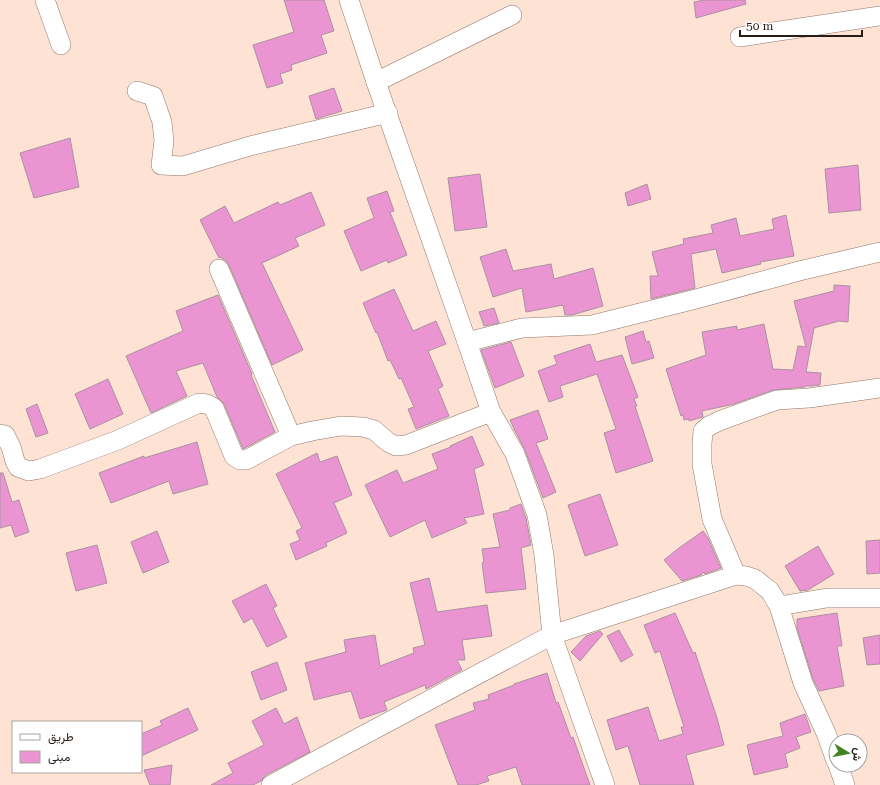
<svg xmlns="http://www.w3.org/2000/svg" width="880" height="785" font-family="'Roboto Serif',Vazirmatn,serif">
<rect width="100%" height="100%" fill="#fee2d3"/>
<g fill="#ea95d2" stroke="#aa91a2">
<polygon points="284,0 324,0 334,31 321,35 327,53 291,65 292,70 280,74 283,83 267,88 253,45 294,32"/>
<polygon points="704,0 745,0 746,4 696,18 694,2"/>
<polygon points="334,88 342,111 316,119 309,96"/>
<polygon points="70,138 79,187 34,198 20,153"/>
<polygon points="858,165 861,210 829,213 825,169"/>
<polygon points="480,174 487,227 455,231 448,178"/>
<polygon points="647,184 651,199 628,206 625,193"/>
<polygon points="387,191 394,211 390,212 407,255 388,263 387,260 361,271 344,231 374,218 367,198"/>
<polygon points="311,192 325,225 295,238 299,246 262,263 303,350 272,365 229,265 225,260 220,257 219,258 200,220 225,206 234,223 278,202 280,205"/>
<polygon points="786,215 794,256 760,262 761,264 722,273 716,249 691,254 695,288 651,299 650,276 658,276 652,252 684,244 683,239 713,233 711,225 736,218 740,236 774,229 772,219"/>
<polygon points="506,249 513,271 551,264 554,279 593,268 603,306 572,315 565,315 563,305 526,312 522,288 493,297 480,257"/>
<polygon points="834,285 850,286 848,322 839,321 814,328 806,372 821,373 820,385 812,386 805,386 805,387 773,390 734,404 702,411 703,417 689,421 689,419 684,420 683,415 681,416 666,369 706,355 702,332 737,326 737,330 764,324 773,369 793,370 798,346 806,347 794,301 834,291"/>
<polygon points="394,289 413,331 436,321 446,344 428,351 443,386 438,389 449,416 416,429 408,409 414,407 401,378 399,379 390,360 388,361 377,332 376,333 363,303"/>
<polygon points="218,295 252,374 251,375 275,432 243,449 224,404 217,397 203,363 176,371 187,396 151,413 126,356 183,331 176,311"/>
<polygon points="494,308 499,323 484,326 479,312"/>
<polygon points="643,331 646,342 649,341 654,358 632,364 625,337"/>
<polygon points="511,342 524,376 495,388 481,350"/>
<polygon points="590,344 596,362 622,355 638,397 634,399 637,406 635,406 653,461 616,473 604,433 616,429 597,374 560,386 563,397 549,402 538,371 557,364 554,356"/>
<polygon points="108,379 123,414 90,429 75,394"/>
<polygon points="37,404 48,433 36,437 26,409"/>
<polygon points="538,410 548,439 536,443 556,492 543,498 525,450 514,429 510,420"/>
<polygon points="472,436 484,465 474,469 484,514 464,518 467,523 432,538 425,520 390,537 365,485 397,470 403,483 438,469 432,454 451,447 450,446"/>
<polygon points="197,442 208,484 173,494 169,481 111,503 99,473 144,456 144,458"/>
<polygon points="317,453 320,462 337,456 352,495 334,503 347,533 326,543 327,546 296,560 290,544 300,540 296,531 302,528 276,474"/>
<polygon points="0,473 3,473 12,502 19,500 29,532 15,537 11,525 0,528"/>
<polygon points="600,494 618,545 585,556 568,505"/>
<polygon points="521,504 526,518 531,545 521,548 526,589 486,593 482,563 484,562 482,549 500,547 493,514 510,510 510,508"/>
<polygon points="157,531 169,562 143,573 131,542"/>
<polygon points="703,531 708,538 721,568 705,574 704,572 701,575 682,581 664,560 679,548"/>
<polygon points="880,540 880,573 867,574 866,541"/>
<polygon points="97,545 107,583 76,591 66,553"/>
<polygon points="818,546 834,574 808,590 800,591 785,566"/>
<polygon points="429,578 437,612 487,605 492,636 462,640 465,660 457,660 462,670 426,689 425,685 384,702 387,710 360,719 351,691 314,700 305,663 346,652 344,640 375,635 380,666 414,653 413,648 425,645 410,583"/>
<polygon points="266,584 277,606 273,608 287,637 267,647 252,618 244,623 232,601"/>
<polygon points="675,613 693,653 695,652 717,718 724,745 686,755 694,785 640,785 628,746 616,750 607,720 648,707 659,741 683,734 681,727 684,727 660,651 655,653 644,625"/>
<polygon points="837,613 842,646 837,646 844,686 819,691 813,679 797,628 797,619"/>
<polygon points="619,630 633,655 621,662 607,636"/>
<polygon points="600,631 603,634 580,661 571,652 586,636"/>
<polygon points="880,635 880,664 867,665 863,638"/>
<polygon points="277,662 287,690 261,700 251,672"/>
<polygon points="547,673 556,703 558,702 571,738 573,737 590,785 522,785 516,767 487,776 489,781 476,785 458,785 435,725 475,710 473,703 489,699 488,695 514,685 514,684"/>
<polygon points="188,708 198,730 141,756 141,734 162,725 160,721"/>
<polygon points="276,708 284,724 297,717 310,752 266,775 261,781 253,785 211,785 233,773 228,763 264,745 252,721"/>
<polygon points="805,714 811,732 796,737 800,748 785,754 788,767 754,775 747,745 783,736 780,723"/>
<polygon points="172,765 170,785 150,785 144,770"/>
</g>
<g fill="none" stroke-linecap="round" stroke-linejoin="round">
<g stroke="#907769" stroke-width="20">
<g id="street">
<polyline points="45,0 61,45"/>
<polyline points="349,0 376,82 467,342 491,412 515,454 537,515 544,555 552,635 605,785"/>
<polyline points="740,37 880,16"/>
<polyline points="376,82 512,15"/>
<polyline points="137,91 153,96 162,122 164,141 161,165 183,166 250,146 388,113"/>
<polyline points="219,269 291,436"/>
<polyline points="467,342 522,328 592,325 696,299 799,271 880,252"/>
<polyline points="0,434 5,435 11,447 15,461 18,467 29,471 40,469 118,440 199,403 207,404 214,408 234,456 240,460 246,460 291,436 312,431 341,426 363,427 374,430 388,442 396,446 406,445 491,412"/>
<polyline points="736,575 712,519 702,464 702,444 703,431 709,426 719,421 777,400 809,398 880,388"/>
<polyline points="779,606 827,598 880,598"/>
<polyline points="838,765 845,785"/>
<polyline points="271,785 343,746 552,635 736,575 746,576 755,579 770,591 779,606 803,683 826,733 836,761"/>
</g>
</g>
<use href="#street" stroke="#fff" stroke-width="19"/>
</g>
<rect x="12" y="721" width="130" height="52" fill="#ffffff" stroke="#a9a5a2"/>
<rect x="20" y="734" width="20" height="6" fill="#ffffff" stroke="#a9a5a2"/>
<text x="48" y="741" font-size="12" fill="#271d17">طريق</text>
<rect x="20" y="751" width="20" height="12" fill="#ea95d2" stroke="#a9a5a2"/>
<text x="48" y="761" font-size="12" fill="#271d17">مبنى</text>
<g transform="translate(848 753) rotate(100)"><circle r="19" fill="#ffffff" stroke="#a9a5a2"/>
<path d="M0-3L7 15L0 10L-7 15Z" fill="#428223"/>
<text y="-6" font-size="11" font-weight="bold" text-anchor="middle" fill="#271d17">ش</text>
</g>
<path d="M740 30v6h122v-6" fill="none" stroke="#271d17" stroke-width="2"/>
<text x="746" y="30" font-size="12" fill="#271d17" stroke="#ffffff" stroke-width="3" paint-order="stroke">50 m</text>
</svg>
